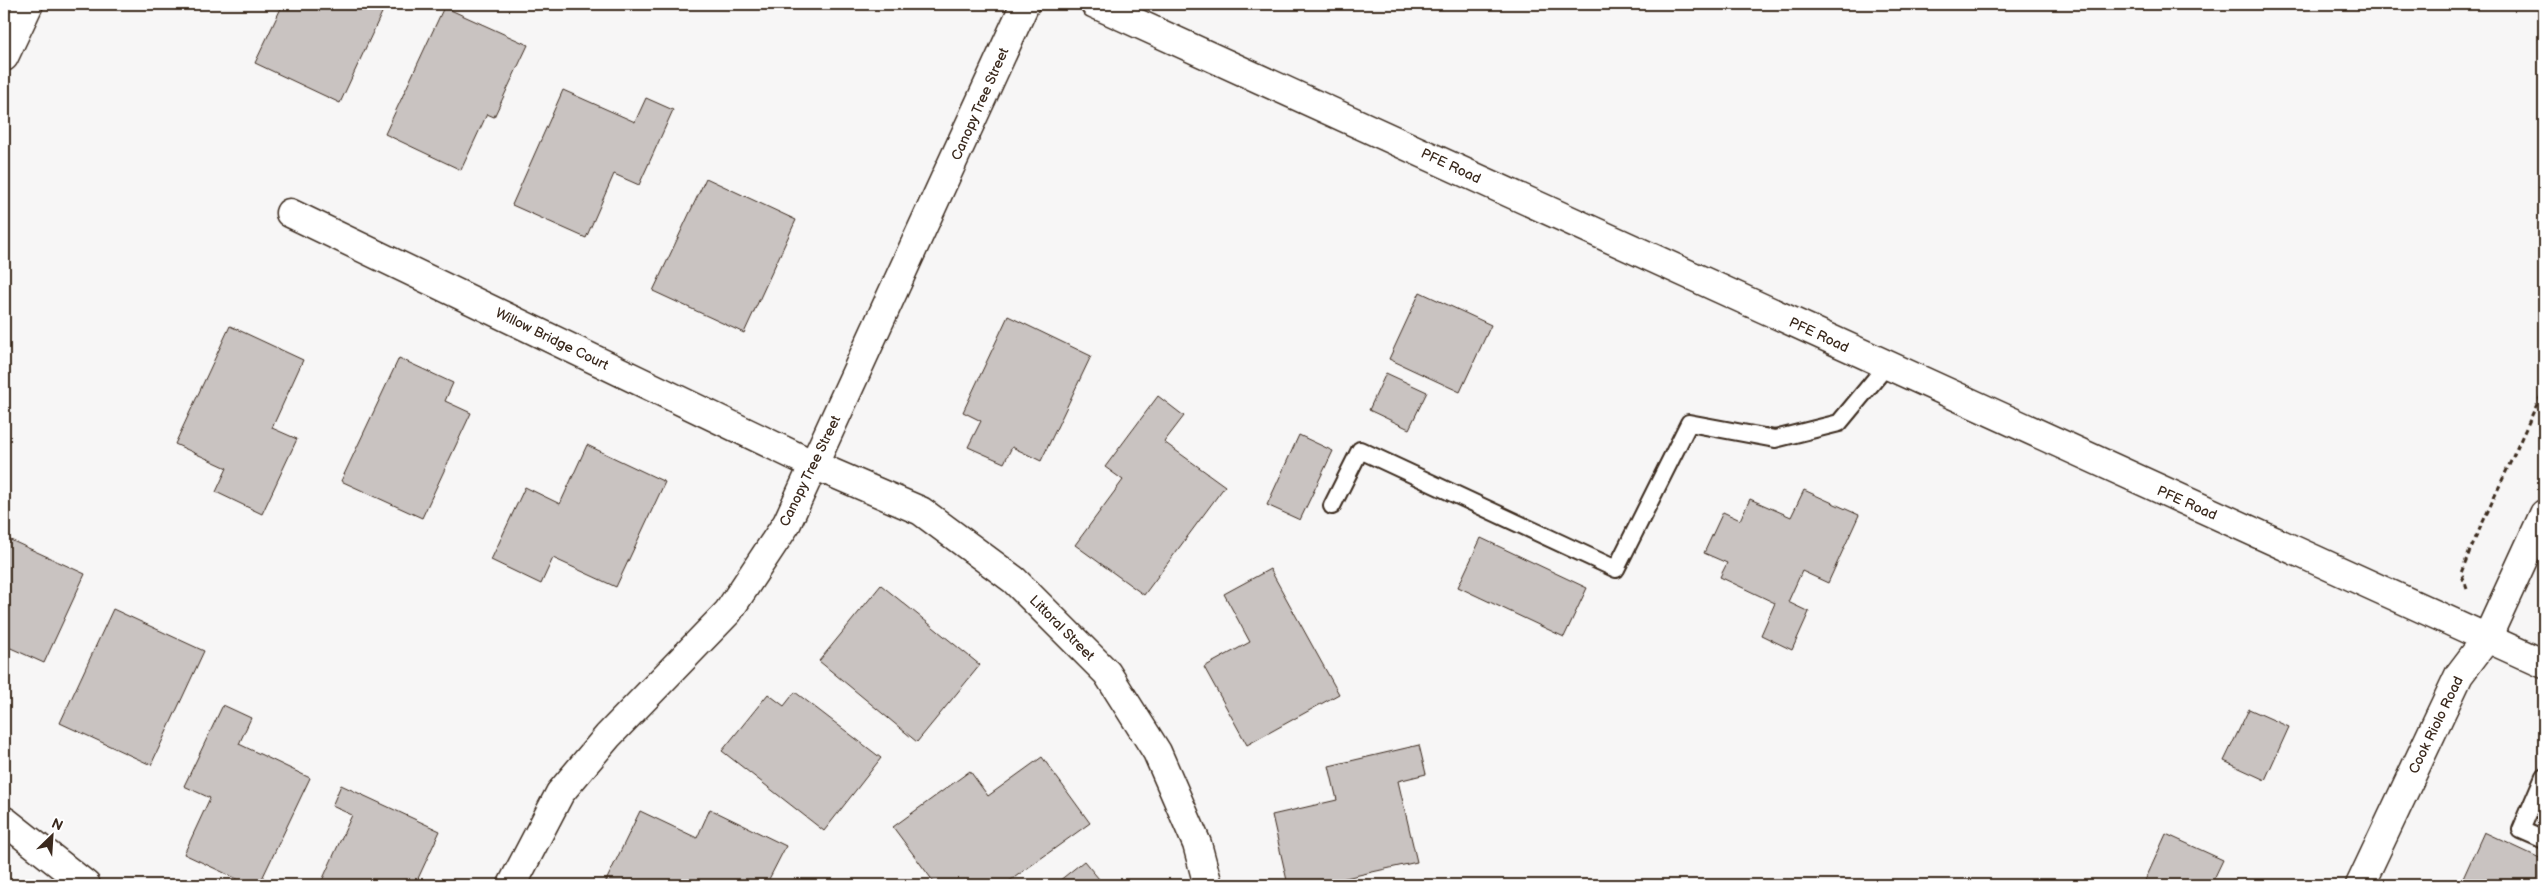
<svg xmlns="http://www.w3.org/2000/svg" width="2548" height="889" font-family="'Balsamiq Sans',sans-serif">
<rect width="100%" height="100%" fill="#f7f6f6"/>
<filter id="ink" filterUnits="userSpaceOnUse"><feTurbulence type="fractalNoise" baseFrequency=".02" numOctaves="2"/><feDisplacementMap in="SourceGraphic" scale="10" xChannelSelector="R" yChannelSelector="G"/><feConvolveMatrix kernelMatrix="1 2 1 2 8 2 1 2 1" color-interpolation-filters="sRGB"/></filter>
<g filter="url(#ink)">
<g fill="#c9c3c1" stroke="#3b2a1e">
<polygon points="283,4 386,4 340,103 255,63"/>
<polygon points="444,7 528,45 494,117 487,114 461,170 385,134"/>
<polygon points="563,90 635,122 646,98 673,110 639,185 614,174 586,238 512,205"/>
<polygon points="706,178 796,220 744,333 653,291"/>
<polygon points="1420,292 1491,325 1460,392 1389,359"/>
<polygon points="1008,316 1091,356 1041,461 1012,447 1004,463 968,447 981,421 963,412"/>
<polygon points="230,326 303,360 272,428 297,439 262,514 216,492 227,468 175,444"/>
<polygon points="399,358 453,383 445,401 471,413 422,518 341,481"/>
<polygon points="1386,373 1427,392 1409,429 1369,410"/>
<polygon points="1158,396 1184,416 1164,442 1225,486 1144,595 1075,545 1123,480 1105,467"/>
<polygon points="1299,435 1333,451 1300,520 1267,505"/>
<polygon points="587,445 665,482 616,587 553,558 541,584 491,560 525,487 560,504"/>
<polygon points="1804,490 1859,515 1828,583 1802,571 1788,602 1809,612 1792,650 1761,635 1775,603 1720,577 1727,563 1704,553 1723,512 1740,520 1750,499 1791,517"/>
<polygon points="4,537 85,574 44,663 4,645"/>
<polygon points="1481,538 1587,588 1564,637 1458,587"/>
<polygon points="1270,569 1339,694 1247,745 1204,667 1250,642 1224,594"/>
<polygon points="881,585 980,665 917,742 819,661"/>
<polygon points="113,609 204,651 151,765 60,723"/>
<polygon points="795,692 881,758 824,831 722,751 768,694 784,706"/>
<polygon points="223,705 251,718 239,744 310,778 259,885 250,885 184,854 210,798 184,786"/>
<polygon points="2249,709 2289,727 2265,780 2224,761"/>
<polygon points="1419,745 1426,774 1398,781 1417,862 1314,885 1288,885 1272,815 1337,800 1329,766"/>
<polygon points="1042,757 1090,823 1004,885 936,885 893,827 970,771 988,796"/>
<polygon points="341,785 440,831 415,885 320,885 352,815 332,806"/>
<polygon points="710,809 786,846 766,885 745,885 739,882 737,885 604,885 640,811 697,838"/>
<polygon points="2484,832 2544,860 2544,885 2460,885"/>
<polygon points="2166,834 2223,860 2211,885 2143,885"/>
<polygon points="1084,861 1104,885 1054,885"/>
</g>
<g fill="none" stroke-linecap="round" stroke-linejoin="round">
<g stroke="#3b2a1e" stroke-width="20">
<g id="service">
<polyline points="1332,506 1360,450 1616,569 1689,423 1775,439 1839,423 1887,365"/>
<polyline points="2544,776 2521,830 2544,840"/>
</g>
</g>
<g stroke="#3b2a1e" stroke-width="31">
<g id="minor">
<polyline points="4,57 29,4"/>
<polyline points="290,213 814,465 921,511 1014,580 1107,673 1157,752 1197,844 1208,885"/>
<polyline points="5,821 86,885"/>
<polyline points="512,885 560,793 608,736 728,612 787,523 1025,4"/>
<polyline points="2360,885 2459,675 2487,638"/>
</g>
</g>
<g stroke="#3b2a1e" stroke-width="31">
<polyline id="tertiary" points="2487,638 2544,514"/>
</g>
<g stroke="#3b2a1e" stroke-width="31">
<polyline id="secondary" points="1095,4 2544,664"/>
</g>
<polyline stroke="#3b2a1e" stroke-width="3" stroke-dasharray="5 4" stroke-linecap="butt" points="2467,589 2461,573 2471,548 2544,389"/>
<use href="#service" stroke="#fff" stroke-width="16"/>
<use href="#minor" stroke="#fff" stroke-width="28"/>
<use href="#tertiary" stroke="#fff" stroke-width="28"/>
<use href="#secondary" stroke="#fff" stroke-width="28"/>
</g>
</g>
<g text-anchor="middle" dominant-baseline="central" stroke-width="4.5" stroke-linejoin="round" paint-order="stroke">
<g font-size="14" fill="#3b2a1e" stroke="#fff">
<text transform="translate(980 104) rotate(-66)">Canopy Tree Street</text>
<text transform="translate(1451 166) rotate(25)">PFE Road</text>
<text transform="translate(1819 335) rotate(25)">PFE Road</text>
<text transform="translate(552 339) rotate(26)">Willow Bridge Court</text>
<text transform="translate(810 471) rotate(-64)">Canopy Tree Street</text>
<text transform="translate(2187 503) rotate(24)">PFE Road</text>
<text transform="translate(1062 628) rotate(45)">Littoral Street</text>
<text transform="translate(2436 725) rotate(-64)">Cook Riolo Road</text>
</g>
</g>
<rect width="2548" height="889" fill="none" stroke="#fff" stroke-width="20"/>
<rect x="10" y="10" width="2528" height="869" fill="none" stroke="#3b2a1e" stroke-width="2" filter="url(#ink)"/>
<g transform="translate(52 836) rotate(25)" stroke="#ffffff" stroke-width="4" paint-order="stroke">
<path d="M0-4L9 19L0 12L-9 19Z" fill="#3b2a1e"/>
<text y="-8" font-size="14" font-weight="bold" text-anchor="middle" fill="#3b2a1e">N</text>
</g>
</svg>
